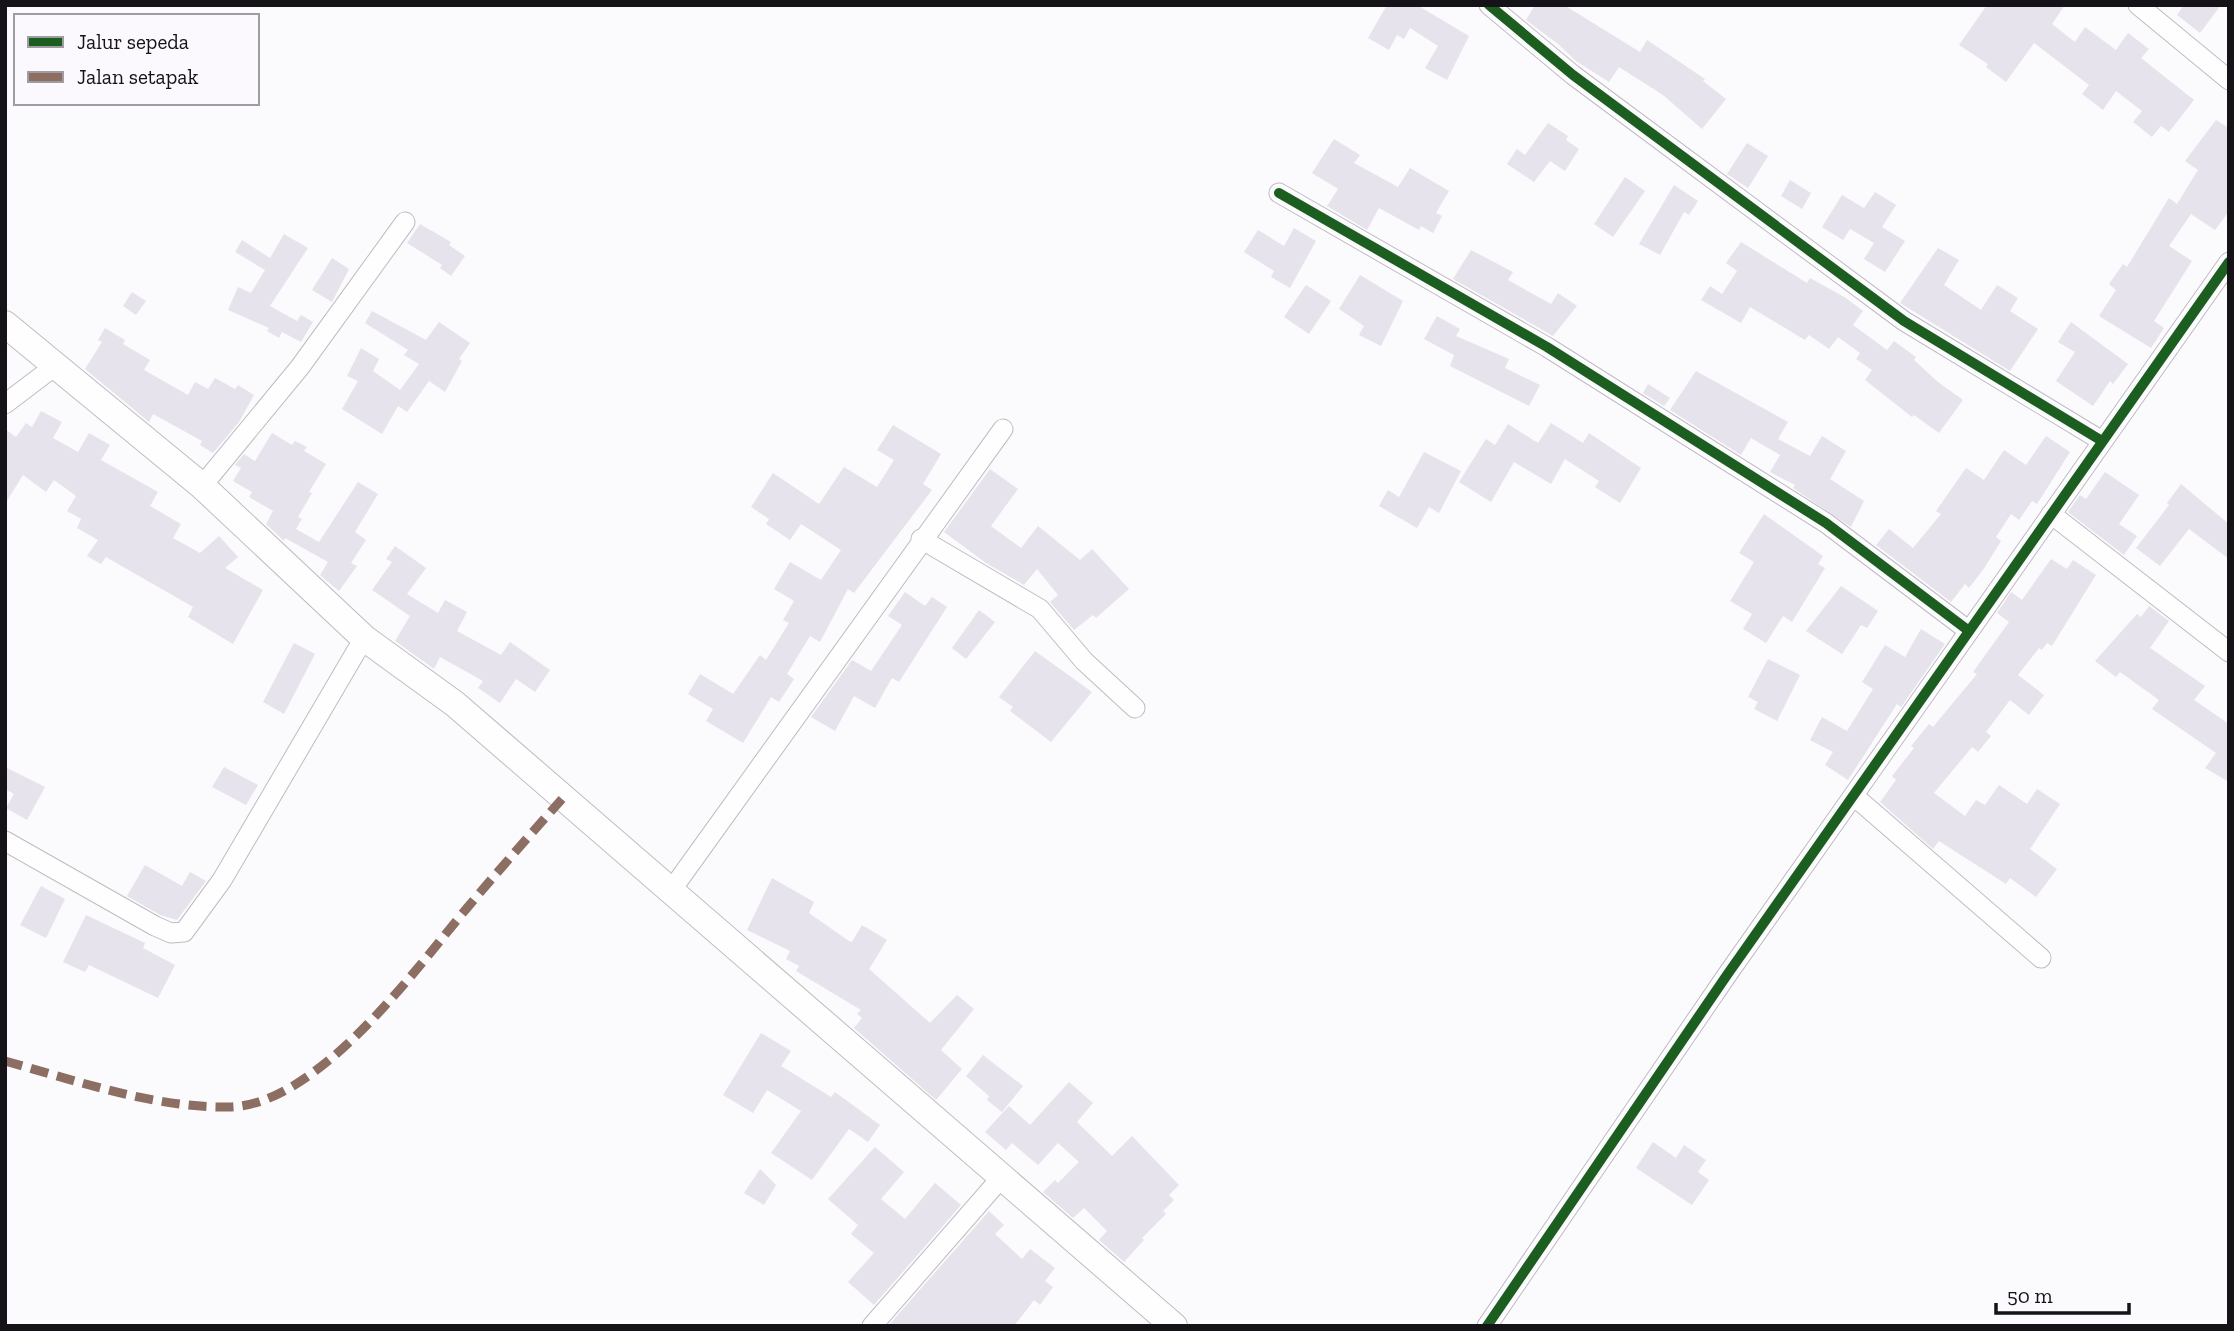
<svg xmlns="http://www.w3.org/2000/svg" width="2234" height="1331" font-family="'Zilla Slab',serif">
<rect width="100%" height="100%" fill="#fbfafc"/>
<g fill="#e7e3ec">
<polygon points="1387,5 1417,5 1469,36 1447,80 1425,68 1438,46 1410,28 1404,39 1397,35 1389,50 1368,38"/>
<polygon points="1535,5 1564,5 1640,52 1647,40 1705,79 1703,81 1726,99 1702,129 1663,95 1619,67 1609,82 1576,61 1558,44 1526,20"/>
<polygon points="1987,5 2065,5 2052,24 2075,42 2085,27 2116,50 2128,33 2149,49 2141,58 2194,100 2169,132 2161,126 2152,137 2133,122 2142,111 2116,91 2103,110 2082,94 2089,85 2034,43 2006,82 1986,67 1988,64 1959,45"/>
<polygon points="2184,5 2221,5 2200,33 2177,15"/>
<polygon points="2216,120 2229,128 2229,211 2215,230 2191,214 2169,246 2192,261 2154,321 2164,328 2151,348 2099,316 2116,290 2109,284 2123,264 2127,267 2169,198 2177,204 2198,170 2185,161"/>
<polygon points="1548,123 1568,136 1566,140 1579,149 1565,171 1550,161 1534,182 1507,164 1517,149 1525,155"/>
<polygon points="1334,139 1360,155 1354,163 1398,187 1410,168 1449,191 1436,213 1442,216 1433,233 1421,226 1419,230 1379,208 1367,230 1327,206 1338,189 1312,173"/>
<polygon points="1747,143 1768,156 1748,188 1727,174"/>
<polygon points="1625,177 1645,191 1613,237 1594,224"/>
<polygon points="1790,180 1811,193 1802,209 1781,196"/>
<polygon points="1674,185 1698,201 1689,215 1684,212 1660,255 1639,244"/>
<polygon points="1875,192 1896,205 1882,227 1905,241 1885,272 1864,259 1874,243 1850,229 1843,240 1822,227 1842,195 1864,208"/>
<polygon points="420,224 451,242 449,245 465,256 451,276 440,268 442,265 407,243"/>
<polygon points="1294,228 1316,241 1290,288 1271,277 1274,271 1244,252 1258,230 1284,246"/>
<polygon points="284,234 308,248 270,306 297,321 301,315 313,322 301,342 282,332 279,338 267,331 269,328 228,310 238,287 251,293 265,270 235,252 242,240 270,258"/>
<polygon points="1741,242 1807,283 1810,278 1846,298 1863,311 1853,325 1887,350 1894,341 1916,357 1914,360 1938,382 1963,400 1939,433 1914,415 1912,417 1865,380 1872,370 1856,359 1860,353 1838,337 1829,349 1809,335 1805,340 1750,307 1741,323 1701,300 1710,286 1722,294 1737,271 1726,263"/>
<polygon points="1938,248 1959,260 1944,285 1981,310 1997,285 2018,298 2010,311 2038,329 2010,371 1900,303"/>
<polygon points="1471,250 1513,272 1508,280 1551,304 1558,293 1577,306 1553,336 1453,279"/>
<polygon points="332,258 349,269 332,302 312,290"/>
<polygon points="1360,275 1403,301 1381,346 1359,335 1364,326 1339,309"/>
<polygon points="1306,285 1331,301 1309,334 1284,317"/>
<polygon points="132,292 146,301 136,315 123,306"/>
<polygon points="372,311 426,340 439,322 470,343 459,359 462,361 445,392 429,381 407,412 398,406 382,434 342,409 358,381 347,376 361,348 379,359 373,371 400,390 419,364 404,355 408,350 365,323"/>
<polygon points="1437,316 1460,329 1456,336 1509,359 1505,368 1540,385 1529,406 1450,366 1454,355 1424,339"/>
<polygon points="2071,322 2128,364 2113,384 2110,381 2093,406 2056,381 2075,352 2058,342"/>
<polygon points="105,328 125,340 123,344 150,360 144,370 188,395 195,382 208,389 215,378 235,389 238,385 254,395 239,422 213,453 200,445 202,441 153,414 149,422 85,369 102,342 98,340"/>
<polygon points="1696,371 1788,422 1778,439 1810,456 1822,436 1846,451 1830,479 1864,501 1851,527 1793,488 1795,485 1770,472 1780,455 1751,438 1741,455 1670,410"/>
<polygon points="1648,384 1670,398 1664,406 1643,393"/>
<polygon points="41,411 62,422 53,438 78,452 89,433 110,445 101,460 158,492 150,506 181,524 173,538 200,553 219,536 238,557 225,568 263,590 233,644 188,617 193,607 106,557 101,564 87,556 98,540 77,528 81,519 67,511 76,496 54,480 46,492 23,475 5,504 5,429 16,437 26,423 32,427"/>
<polygon points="1551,423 1583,443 1589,433 1641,468 1620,503 1595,487 1599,481 1565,459 1551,484 1514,462 1491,502 1459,482 1486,439 1495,445 1508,424 1538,443"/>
<polygon points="893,425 941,454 923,484 932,490 854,593 848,589 820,642 810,636 787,674 794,679 779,702 771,697 743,743 706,721 713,709 688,694 700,674 733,694 760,655 766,660 789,623 783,620 794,601 774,589 790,562 821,580 841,550 801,524 790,540 766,524 769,519 751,507 773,473 819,504 844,467 877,487 894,460 877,450"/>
<polygon points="272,433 292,445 295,441 307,447 304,451 326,464 309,492 312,493 298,517 302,519 296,529 319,542 358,482 378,494 355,532 366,540 351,563 357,566 339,591 320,575 328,562 285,538 284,541 266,524 273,511 249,497 252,492 233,481 241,468 235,465 244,454 255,461"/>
<polygon points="2046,436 2070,452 2037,504 2032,501 2019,520 2011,514 1996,537 2001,541 1985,567 1969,588 1965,584 1951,602 1876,545 1889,529 1913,548 1941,514 1936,511 1966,468 1984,480 2004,450 2026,465"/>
<polygon points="1424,452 1461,471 1439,513 1429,507 1417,528 1379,506 1388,490 1399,497"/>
<polygon points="990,469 1018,489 991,526 1021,548 1038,526 1080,560 1092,549 1129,589 1096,618 1093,615 1074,630 1050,602 1058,595 1037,569 1024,585 986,563 944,532"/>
<polygon points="2105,472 2139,495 2119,524 2137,536 2124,555 2068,512 2080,495 2086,499"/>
<polygon points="2181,484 2229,524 2229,559 2189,529 2160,566 2136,548 2169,505 2167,503"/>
<polygon points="1764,514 1823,556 1818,564 1825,568 1792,622 1783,616 1766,643 1743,629 1752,614 1730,601 1754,562 1739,553"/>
<polygon points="395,546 426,568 407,594 438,613 445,600 467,612 457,631 501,655 510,642 550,670 535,692 516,679 500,703 478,688 483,681 440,657 434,669 395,641 410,616 372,590 392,562 386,559"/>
<polygon points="2051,559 2067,569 2073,560 2096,575 2052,646 2047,643 2042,650 2039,648 2018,675 2044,695 2029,715 2010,700 1986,732 1991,736 1978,752 1972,747 1934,793 1965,816 1976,800 1985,805 1999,785 2027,804 2037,789 2060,804 2030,849 2057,869 2036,897 2010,878 2006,884 1939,841 1933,849 1880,802 1896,780 1892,776 1914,748 1911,746 1929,724 1933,727 1977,674 1973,672 2009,622 1997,613 2011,592 2022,600"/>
<polygon points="1841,586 1878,611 1867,628 1861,625 1842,654 1806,631"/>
<polygon points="905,592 925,606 932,597 947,607 899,682 892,678 875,708 854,696 835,731 811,717 852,660 871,671 902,625 888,616"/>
<polygon points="2149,606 2169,621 2150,648 2205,686 2194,700 2229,724 2229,782 2205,768 2216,753 2152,709 2159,700 2120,672 2116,677 2095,661 2137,614 2141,617"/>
<polygon points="979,610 995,622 966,659 952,648"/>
<polygon points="1921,629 1945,644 1901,707 1897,704 1848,780 1825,765 1833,752 1810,740 1822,717 1847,731 1873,689 1862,682 1885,645 1905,657"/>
<polygon points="294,643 315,654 284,714 263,702"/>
<polygon points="1035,651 1092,692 1051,742 1010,711 1013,707 999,697"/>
<polygon points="1768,659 1800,675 1777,721 1754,709 1758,702 1748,697"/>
<polygon points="5,767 45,787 27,820 6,808 14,794 5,789"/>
<polygon points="224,767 258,785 246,805 212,787"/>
<polygon points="145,865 182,886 190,872 206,881 177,920 160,915 127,896"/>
<polygon points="772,878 814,902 809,913 849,941 852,942 862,925 887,940 869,969 930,1023 957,995 974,1009 941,1050 962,1069 936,1100 854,1028 862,1018 857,1014 861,1010 796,971 799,966 786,959 790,951 747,930"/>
<polygon points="41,886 65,899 46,938 20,925"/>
<polygon points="86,915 145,943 143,948 175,965 158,998 89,965 85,972 63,962"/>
<polygon points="761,1033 791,1051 781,1066 831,1097 835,1092 880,1125 868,1142 849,1129 812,1180 771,1153 801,1111 767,1090 753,1113 723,1095"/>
<polygon points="983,1055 1023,1086 1002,1112 987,1100 989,1096 966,1076"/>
<polygon points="1069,1082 1093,1103 1077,1122 1112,1156 1132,1136 1179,1185 1169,1195 1174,1200 1163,1211 1166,1214 1142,1238 1144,1240 1124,1262 1099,1240 1107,1231 1084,1208 1073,1218 1043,1192 1055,1180 1058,1183 1079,1162 1058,1143 1038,1165 1012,1143 1006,1150 985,1132 1009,1106 1030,1125"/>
<polygon points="1653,1142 1676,1158 1684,1145 1706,1160 1698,1172 1709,1180 1692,1205 1636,1168"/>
<polygon points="875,1147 904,1172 881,1199 905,1219 935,1183 961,1205 874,1305 848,1282 874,1253 851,1234 858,1225 828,1199"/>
<polygon points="760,1169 776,1185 764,1205 744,1193"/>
<polygon points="989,1211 1004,1225 995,1234 1022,1259 1030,1249 1055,1268 1045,1281 1053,1287 1040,1305 1034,1300 1014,1326 888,1326"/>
</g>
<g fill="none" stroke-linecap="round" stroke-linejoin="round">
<g stroke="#bebcc1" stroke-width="21">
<g id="street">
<polyline points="1489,5 1573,75 1904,321 2102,441"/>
<polyline points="2138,5 2229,80"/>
<polyline points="1279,193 1547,347 1826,523 1969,631"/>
<polyline points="5,404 55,366"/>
<polyline points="202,486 300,367 405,222"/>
<polyline points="2051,514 2229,652"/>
<polyline points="921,539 1040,609 1084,661 1135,708"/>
<polyline points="1854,796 2041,958"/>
<polyline points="5,841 155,926 171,933 184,932 222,880 364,638"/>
<polyline points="670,892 1003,429"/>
<polyline points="872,1326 1001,1178"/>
<polyline points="1487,1326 1727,975 2229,262"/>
</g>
</g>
<g stroke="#bebcc1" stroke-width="28">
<polyline id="secondary" points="5,324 202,486 364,638 455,704 1174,1326"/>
</g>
<use href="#street" stroke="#fefeff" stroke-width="19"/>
<use href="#secondary" stroke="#fefeff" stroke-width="26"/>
<path stroke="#8d6e63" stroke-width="9" stroke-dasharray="18 9" stroke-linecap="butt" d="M5 1061C77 1081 154 1108 229 1107 318 1105 414 971 467 908 498 871 530 835 562 799"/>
<g stroke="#fbf9fd" stroke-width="15">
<g id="cycleway">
<polyline points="1489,5 1573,75 1904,321 2102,441"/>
<polyline points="1279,193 1547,347 1826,523 1969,631"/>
<polyline points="1487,1326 1727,975 2229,262"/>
</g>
</g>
<use href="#cycleway" stroke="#1b5e20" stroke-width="10"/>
</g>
<rect width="2234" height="1331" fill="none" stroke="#151218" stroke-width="14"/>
<rect x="14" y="14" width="245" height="91" fill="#fbf9fd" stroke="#9f9da1" stroke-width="2"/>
<rect x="28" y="37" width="35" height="10" fill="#1b5e20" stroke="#9f9da1" stroke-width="2"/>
<text x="77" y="49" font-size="21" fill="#151218">Jalur sepeda</text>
<rect x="28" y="72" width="35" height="10" fill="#8d6e63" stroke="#9f9da1" stroke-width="2"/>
<text x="77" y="84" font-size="21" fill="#151218">Jalan setapak</text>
<path d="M1996 1303v10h133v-10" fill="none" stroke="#151218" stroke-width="3.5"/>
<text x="2007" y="1303" font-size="21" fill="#151218" stroke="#fbf9fd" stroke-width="5" paint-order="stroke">50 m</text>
</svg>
